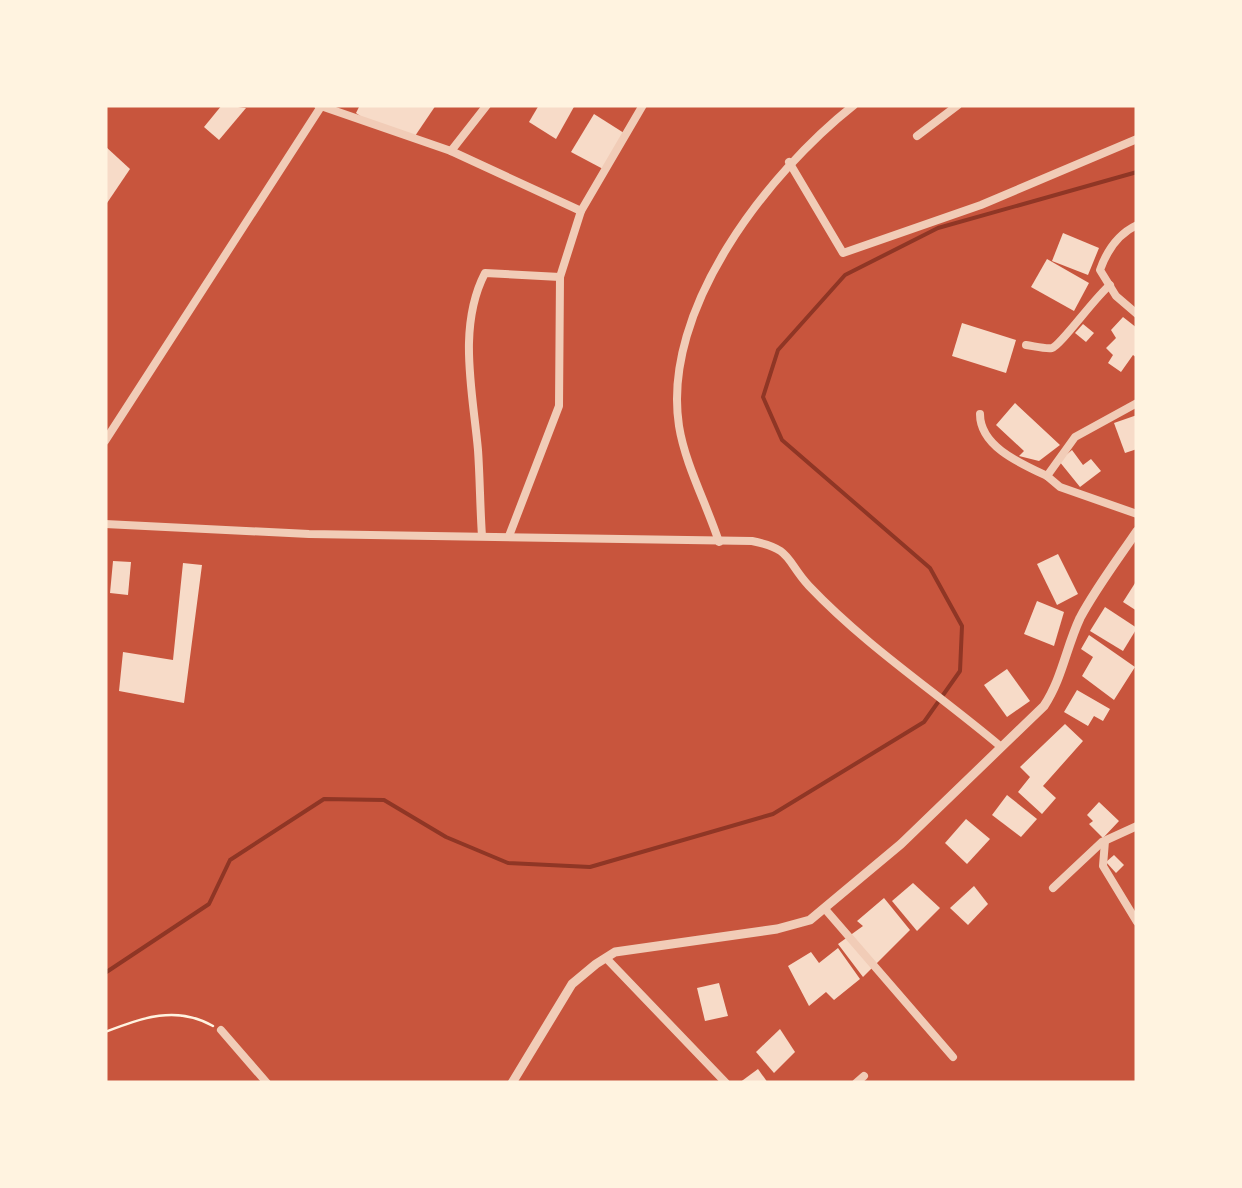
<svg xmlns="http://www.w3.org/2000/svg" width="1242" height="1188" font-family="Rubik,sans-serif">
<rect width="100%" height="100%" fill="#c8553d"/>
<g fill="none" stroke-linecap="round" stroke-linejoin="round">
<polyline stroke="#8f3625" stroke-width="4" points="105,973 209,904 230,860 324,799 384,800 446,837 508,863 590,867 773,814 924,722 960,671 962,626 930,568 782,440 763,397 778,350 845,275 938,228 1137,172"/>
</g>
<g fill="#f7dbc8">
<polygon points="222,105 246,108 219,140 204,127"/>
<polygon points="360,105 436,105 415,136 366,120 356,113"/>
<polygon points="539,105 575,105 556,139 529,122"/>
<polygon points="594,114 624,133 603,169 571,152"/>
<polygon points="105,146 130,169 105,206"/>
<polygon points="1063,233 1099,248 1088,275 1052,261"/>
<polygon points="1047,259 1089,283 1074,311 1031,287"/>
<polygon points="1123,317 1137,328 1137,358 1133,355 1121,372 1108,363 1113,355 1106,348 1116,338 1111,330"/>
<polygon points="962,323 1016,340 1006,373 952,356"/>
<polygon points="1083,324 1094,333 1086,342 1075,333"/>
<polygon points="1015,403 1060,445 1039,461 1019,456 1024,451 996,425"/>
<polygon points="1137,415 1137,449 1125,453 1114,423"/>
<polygon points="1072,450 1083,465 1091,459 1101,471 1080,487 1059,461"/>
<polygon points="1058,554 1078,594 1057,605 1037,564"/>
<polygon points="113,561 131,562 128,595 110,593"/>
<polygon points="183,563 202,565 184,703 119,691 123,652 173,660"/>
<polygon points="1137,580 1137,611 1123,602"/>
<polygon points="1037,601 1064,612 1054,646 1024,634"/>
<polygon points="1105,607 1137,628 1123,651 1090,631"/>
<polygon points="1089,635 1135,667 1114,700 1082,676 1093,657 1081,649"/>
<polygon points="1007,669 1030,701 1007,717 984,685"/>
<polygon points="1077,690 1110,709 1103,721 1094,716 1088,726 1064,712"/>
<polygon points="1065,724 1083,741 1043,786 1056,798 1042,814 1018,792 1030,777 1020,767"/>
<polygon points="1007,795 1037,819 1021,837 992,815"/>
<polygon points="1099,802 1119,821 1103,838 1089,824 1093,821 1087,815"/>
<polygon points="966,819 990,839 967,864 945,843"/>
<polygon points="1114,855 1124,865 1116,873 1106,862"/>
<polygon points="913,883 940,908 917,931 892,901"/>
<polygon points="974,886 988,904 968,925 950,908"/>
<polygon points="884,898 910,930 863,977 838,944 863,926 857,921"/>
<polygon points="838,948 860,979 834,1000 826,992 809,1006 788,966 811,952 819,963"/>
<polygon points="719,983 728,1016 705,1021 697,988"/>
<polygon points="780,1029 795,1052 774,1073 756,1052"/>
<polygon points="758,1069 768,1083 739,1083"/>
</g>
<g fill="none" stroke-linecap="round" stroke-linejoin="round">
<path stroke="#fff3e0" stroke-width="2.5" d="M105 1032C142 1018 176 1005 213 1026"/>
<g stroke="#f1ccb7" stroke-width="8">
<polyline points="318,105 451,151 581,211"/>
<polyline points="917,136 958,105"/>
<polyline points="451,151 487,105"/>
<polyline points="789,162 843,253 981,205 1137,139"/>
<path d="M1137 225C1118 234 1107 250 1100 270L1116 296 1137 314"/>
<path d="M1026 345C1034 346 1045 349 1052 348 1061 345 1095 297 1110 285"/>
<polyline points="1137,403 1075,437 1047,476 1060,487 1137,514"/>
<path d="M980 414C980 446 1019 463 1047 476"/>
<polyline points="105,441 322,105"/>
<path d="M105 524 309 534 752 541C793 549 785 560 809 586 867 647 936 692 1000 746"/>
<path d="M482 536C480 507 480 479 478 450 473 393 457 327 485 273L560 277"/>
<polyline points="509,536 559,406 560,277 581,211 643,105"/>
<path d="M719 542C707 505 685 464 679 426 661 309 768 173 854 105"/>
<polyline points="1105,841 1103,866 1137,922"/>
<polyline points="1053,888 1102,842 1137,826"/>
<polyline points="825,909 953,1057"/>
<polyline points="606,958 726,1083"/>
<polyline points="221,1030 267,1083"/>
<polyline points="856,1083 864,1076"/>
</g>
<path stroke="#f1ccb7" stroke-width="9" d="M512 1083 572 984 596 964 615 952 777 929 810 920 901 844 1044 706C1062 679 1066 648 1080 618 1096 588 1118 559 1137 531"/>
</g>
<rect width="1242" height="1188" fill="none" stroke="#fff3e0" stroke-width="215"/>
</svg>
